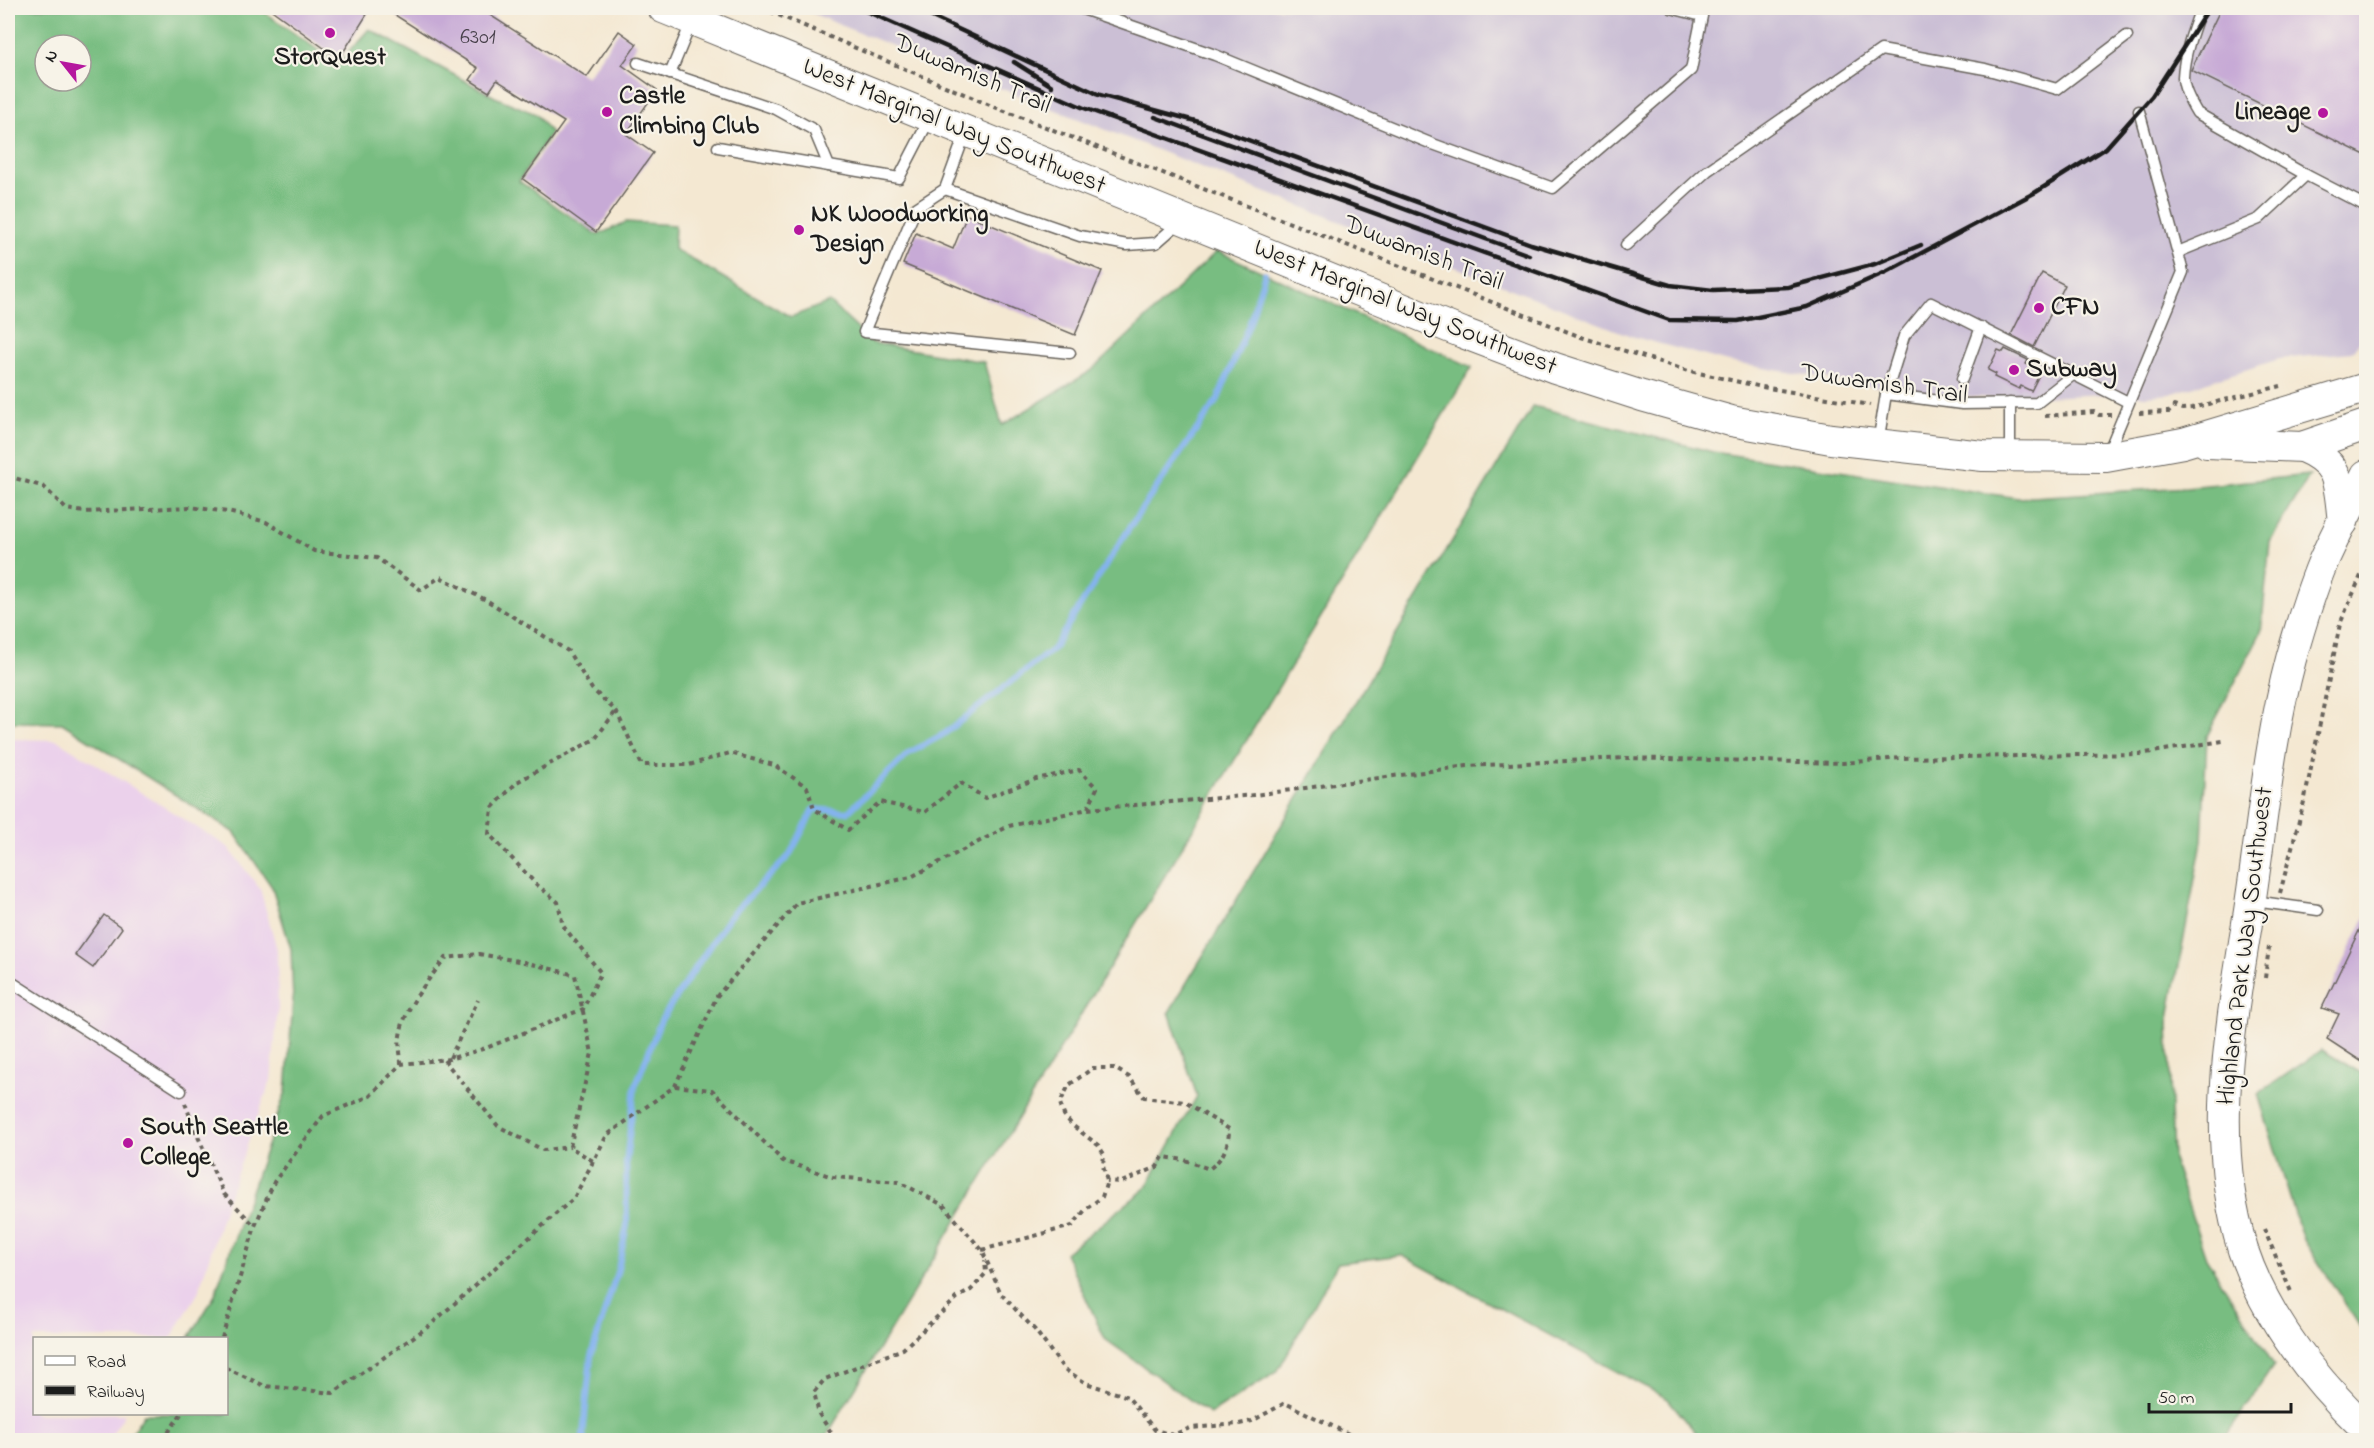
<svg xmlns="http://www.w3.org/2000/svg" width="2374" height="1448" font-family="'Indie Flower',sans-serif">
<rect width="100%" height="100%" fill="#f7f3e8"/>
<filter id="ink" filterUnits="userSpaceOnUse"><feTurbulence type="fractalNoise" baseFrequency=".0167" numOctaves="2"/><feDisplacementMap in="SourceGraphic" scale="12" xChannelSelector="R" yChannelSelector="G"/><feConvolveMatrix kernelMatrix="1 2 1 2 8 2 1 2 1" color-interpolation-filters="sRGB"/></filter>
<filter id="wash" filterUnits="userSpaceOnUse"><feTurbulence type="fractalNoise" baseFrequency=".008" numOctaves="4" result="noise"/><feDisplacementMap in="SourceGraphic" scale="24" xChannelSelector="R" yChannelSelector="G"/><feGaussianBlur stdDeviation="1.35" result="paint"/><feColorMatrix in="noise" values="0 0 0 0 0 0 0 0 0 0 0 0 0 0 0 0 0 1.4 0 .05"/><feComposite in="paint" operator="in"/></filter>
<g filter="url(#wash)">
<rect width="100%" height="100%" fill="#f4e8d2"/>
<polygon fill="#ebd1eb" points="8,739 57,740 228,847 260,889 277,949 278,1008 271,1080 225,1206 198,1293 171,1338 34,1338 34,1414 125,1414 108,1440 8,1440"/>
<polygon fill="#cbbfd5" points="800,8 2366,8 2366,332 2352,352 2279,359 2170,394 2145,396 2106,394 2002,399 1903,391 1728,362 1631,336 847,28"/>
<g fill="#78bd81" stroke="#4a6c4e" stroke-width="1.5" fill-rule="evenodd">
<path d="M8 8H258L338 64 369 29 495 97 536 114 551 133 519 181 598 235 626 222 675 225 674 249 791 317 829 302 873 343 984 362 1002 425 1091 371 1217 251 1472 367 824 1440H127L144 1414H226V1338H189L214 1297 286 1091 293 1002 291 949 272 887 234 832 62 723 8 722ZM45 45H81V81H45Z"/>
<polygon points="1533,406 1713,452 2018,498 2186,487 2310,475 2270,542 2261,632 2207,736 2202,841 2168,1023 2173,1160 2206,1258 2274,1365 2223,1440 1702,1440 1668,1399 1401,1255 1338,1263 1277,1372 1210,1414 1105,1339 1065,1253 1145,1189 1197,1096 1169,1012"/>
<polygon points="2322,1050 2366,1076 2366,1336 2302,1237 2258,1094"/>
</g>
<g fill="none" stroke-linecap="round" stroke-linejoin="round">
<polyline stroke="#84b3ee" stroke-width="6" points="585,1440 583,1436 591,1356 618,1269 627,1225 626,1162 635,1087 661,1020 729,917 789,856 814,809 848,812 909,753 944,734 1053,649 1137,516 1218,399 1250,322 1265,273"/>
</g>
<g id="blocks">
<g fill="#c7aad6">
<polygon points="269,8 371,8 339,59"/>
<polygon points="384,8 479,8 587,77 619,31 637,44 622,65 657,90 626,134 653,153 596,232 523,179 564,122 497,80 489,92 470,80 478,68"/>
<polygon points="2221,8 2367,8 2367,156 2191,70"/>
<polygon points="967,215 1102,271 1075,335 903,264 916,233 953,249"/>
<polygon points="2042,273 2065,285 2034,347 2011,335"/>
<polygon points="2005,349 2028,360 2026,364 2041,371 2031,391 2021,386 2019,389 1994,377 1996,374 1988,370 1998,350 2003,352"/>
<polygon points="2367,914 2367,1065 2327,1039 2339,1014 2322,1008"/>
<polygon points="104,915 122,928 93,968 75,955"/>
</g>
</g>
</g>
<g filter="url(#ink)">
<use href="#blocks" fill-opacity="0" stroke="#68635c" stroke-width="1.5"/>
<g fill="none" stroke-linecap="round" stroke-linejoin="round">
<g stroke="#68635c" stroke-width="13">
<g id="lane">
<polyline points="1080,8 1215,55 1430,143 1553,188 1691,70 1702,16 1671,8"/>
<path d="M2201 8C2193 30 2184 54 2183 77 2183 89 2191 103 2197 113L2306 175 2366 206"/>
<polyline points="638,63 776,109 814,130 829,166"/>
<polyline points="670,74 691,23"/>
<polyline points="965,134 945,189 916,208 864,332 1070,353"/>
<polyline points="718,147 899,178 930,118"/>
<polyline points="945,189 1080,236 1127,245 1156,243 1180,222"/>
<polyline points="1626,245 1707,171 1881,50 1985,69 2057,89 2127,36"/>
<polyline points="2178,252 2259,219 2306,175"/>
<polyline points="1962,379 1981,327"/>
<polyline points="1886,394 1962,404 2037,403 2074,374"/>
<polyline points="1878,443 1886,394 1904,336 1931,303 2128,402"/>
<polyline points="2010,453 2010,403"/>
<polyline points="2108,453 2183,272 2139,111"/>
<polyline points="2254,901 2318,910"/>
<polyline points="8,980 181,1091"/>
</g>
</g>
<g stroke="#68635c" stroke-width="32">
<g id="secondary">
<polyline points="663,8 1463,333 1555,368 1642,396 1731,421 1831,439 1983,456 2106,457 2183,443 2366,388"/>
<polyline points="2207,443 2302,447 2366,425"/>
<path d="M2302 447C2342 464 2338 483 2343 522"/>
<path d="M2366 475C2352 504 2336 532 2323 562 2310 593 2300 627 2291 659 2269 741 2262 827 2249 911 2231 1024 2208 1138 2243 1250 2266 1318 2315 1380 2366 1429"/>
</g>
</g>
<g stroke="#68635c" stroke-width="4" stroke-dasharray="4.5 4.5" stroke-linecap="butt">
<polyline points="762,8 992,106 1581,337 1685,370 1762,387 1870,405"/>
<polyline points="2139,413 2169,412 2174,406 2182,409 2192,408 2281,386"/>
<polyline points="2045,416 2094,412 2099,415 2111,415"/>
<polyline points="8,476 44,487 66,509 84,512 190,507 228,512 266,522 314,551 377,558 421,590 440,577 486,600 568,651 592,689 616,711 642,765 689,765 730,753 774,765 807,787 814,809 848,830 880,802 925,812 961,783 985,798 1036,779 1079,770 1097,788 1088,808"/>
<polyline points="2280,893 2305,798 2340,624 2366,564"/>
<polyline points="2265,978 2269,947"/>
<polyline points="450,1058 478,1000"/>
<polyline points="444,1060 498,1126 543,1150 570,1147"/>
<path d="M401 1064C401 1055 398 1044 400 1036 404 1007 429 980 445 958L479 954 524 962 575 975 592 1053 570 1147 593 1161"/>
<polyline points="675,1086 712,1090 783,1161 833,1177 899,1182 943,1205 982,1250 1001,1294 1035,1330 1064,1369 1086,1383 1128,1397 1155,1430 1173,1435 1190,1428 1239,1424 1252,1421 1285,1403 1361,1440"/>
<polyline points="185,1103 195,1130 224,1194 255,1226"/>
<polyline points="2264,1229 2292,1294"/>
<path d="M982 1250 1072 1226 1086 1209 1102 1197 1107 1181 1103 1166 1104 1154 1098 1145 1072 1125 1064 1115 1060 1103 1069 1085 1093 1068H1114L1129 1077 1144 1097 1185 1102 1229 1129C1229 1146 1223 1159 1209 1169L1185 1160 1163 1157 1157 1167 1122 1182 1107 1181"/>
<polyline points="222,1338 255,1226 274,1182 323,1116 370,1096 401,1064 449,1059 486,1048 583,1009 601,973 563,926 558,902 536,884 489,834 492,808 517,782 595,739 616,711"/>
<polyline points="226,1368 265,1386 333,1393 429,1326 574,1198 607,1135 675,1086 717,996 797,903 911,877 1009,826 1088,809 1254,795 1467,766 1625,758 1843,763 1901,758 2139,754 2223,741"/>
<polyline points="1174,1435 1184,1440"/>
<polyline points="163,1440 181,1414"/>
<polyline points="836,1440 819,1414 814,1392 825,1379 903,1349 957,1298 971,1290 986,1273 985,1260"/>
</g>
<use href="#lane" stroke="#fff" stroke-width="10"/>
<use href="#secondary" stroke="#fff" stroke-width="30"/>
<g stroke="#1c1c1c" stroke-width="4.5">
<polyline points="859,8 1084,108 1669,320 1738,321 1807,307 1886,272 2036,192 2106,148 2152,96 2209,8"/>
<polyline points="913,8 1102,96"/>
<polyline points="1014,62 1052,86"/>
<polyline points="1096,94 1199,122 1531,244 1670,285 1713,290 1788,287 1875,264 1921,245"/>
<polyline points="1155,117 1529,255"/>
</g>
</g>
</g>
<g fill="#b5179e" stroke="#f7f3e8" stroke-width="2">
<circle cx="330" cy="33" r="6"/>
<circle cx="607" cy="112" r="6"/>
<circle cx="2323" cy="113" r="6"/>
<circle cx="799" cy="230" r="6"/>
<circle cx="2039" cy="308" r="6"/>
<circle cx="2014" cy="370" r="6"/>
<circle cx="128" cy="1143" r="6"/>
</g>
<g text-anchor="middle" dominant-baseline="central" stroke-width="4.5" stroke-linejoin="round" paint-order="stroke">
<g font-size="22" fill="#47404a">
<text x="478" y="38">6301</text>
</g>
<g font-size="26" font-weight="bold" fill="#1c1c1c" stroke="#f7f3e8" text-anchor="start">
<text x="330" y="58" text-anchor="middle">StorQuest</text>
<text x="619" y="97">Castle<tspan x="619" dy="30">Climbing Club</tspan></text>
<text x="2311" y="113" text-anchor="end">Lineage</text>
<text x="811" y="215">NK Woodworking<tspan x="811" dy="30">Design</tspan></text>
<text x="2051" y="308">CFN</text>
<text x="2026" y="370">Subway</text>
<text x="140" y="1128">South Seattle<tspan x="140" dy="30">College</tspan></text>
</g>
<g font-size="26" fill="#1c1c1c" stroke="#f7f3e8">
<text transform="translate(972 75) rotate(23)">Duwamish Trail</text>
<text transform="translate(954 127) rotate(22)">West Marginal Way Southwest</text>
<text transform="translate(1423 254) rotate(21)">Duwamish Trail</text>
<text transform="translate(1405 308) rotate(22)">West Marginal Way Southwest</text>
<text transform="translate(1884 385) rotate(8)">Duwamish Trail</text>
<text transform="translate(2246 946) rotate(-83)">Highland Park Way Southwest</text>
</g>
</g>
<rect width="2374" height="1448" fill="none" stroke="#f7f3e8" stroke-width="30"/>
<rect x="33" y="1337" width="195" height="78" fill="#f7f3e8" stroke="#9f9d96" stroke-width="1.5"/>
<rect x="45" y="1356" width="30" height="9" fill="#ffffff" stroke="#9f9d96" stroke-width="1.5"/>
<text x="87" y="1367" font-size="18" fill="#1c1c1c">Road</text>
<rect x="45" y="1386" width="30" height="9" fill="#1c1c1c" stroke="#9f9d96" stroke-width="1.5"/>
<text x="87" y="1397" font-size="18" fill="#1c1c1c">Railway</text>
<g transform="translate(63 63) rotate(301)"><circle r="28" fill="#f7f3e8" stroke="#9f9d96" stroke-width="1.5"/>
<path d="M0-4.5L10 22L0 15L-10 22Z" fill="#b5179e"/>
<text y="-9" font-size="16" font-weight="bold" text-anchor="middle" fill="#1c1c1c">N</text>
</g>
<path d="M2149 1403v9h142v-9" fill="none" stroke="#1c1c1c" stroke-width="3"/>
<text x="2158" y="1403" font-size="18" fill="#1c1c1c" stroke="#f7f3e8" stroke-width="4.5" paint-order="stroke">50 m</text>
</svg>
